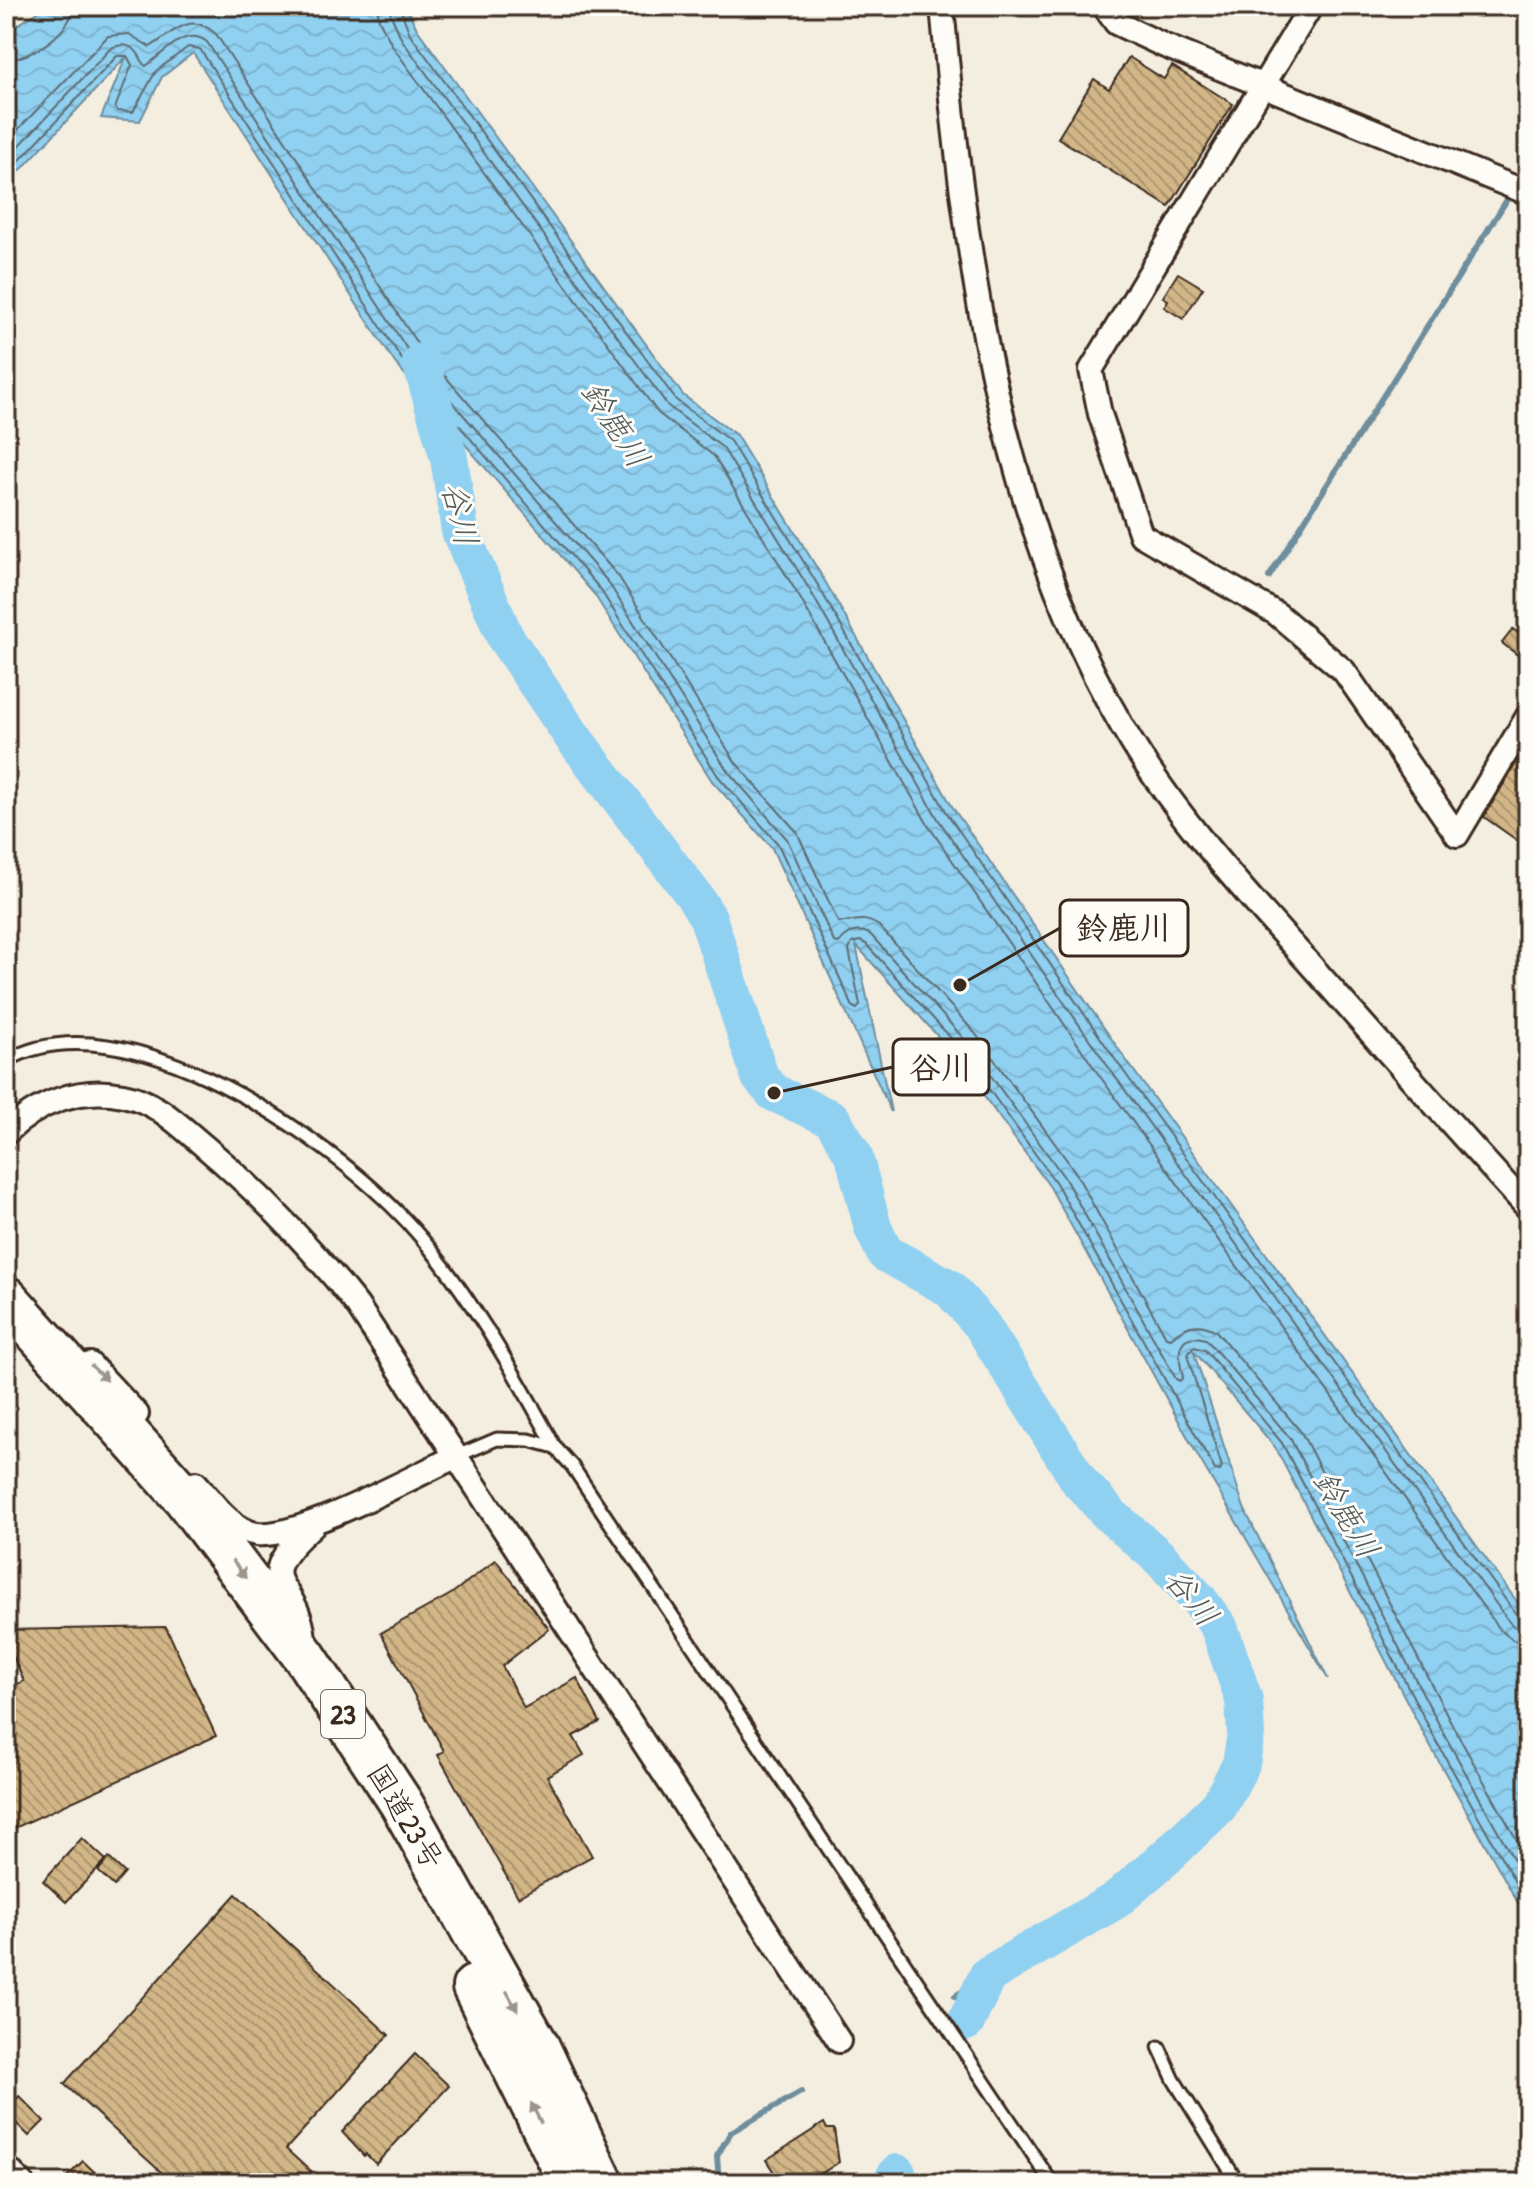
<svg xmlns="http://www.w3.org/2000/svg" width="1534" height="2189" font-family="'Patrick Hand','Klee One',sans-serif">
<defs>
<pattern id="water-waves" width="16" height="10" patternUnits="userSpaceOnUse" patternTransform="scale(2)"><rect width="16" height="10" fill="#90d0f1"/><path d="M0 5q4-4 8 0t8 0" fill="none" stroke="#7db3ce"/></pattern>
<pattern id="building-back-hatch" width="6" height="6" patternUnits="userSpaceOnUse" patternTransform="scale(2)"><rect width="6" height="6" fill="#d2b687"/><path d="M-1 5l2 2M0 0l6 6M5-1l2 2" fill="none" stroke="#ac946e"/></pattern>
</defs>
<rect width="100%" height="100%" fill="#f4eee1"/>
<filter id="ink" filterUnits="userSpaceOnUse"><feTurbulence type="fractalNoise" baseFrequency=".0125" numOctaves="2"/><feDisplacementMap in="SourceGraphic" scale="16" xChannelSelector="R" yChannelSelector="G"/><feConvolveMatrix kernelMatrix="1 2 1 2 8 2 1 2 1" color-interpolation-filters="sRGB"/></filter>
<g filter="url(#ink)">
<polygon fill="url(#water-waves)" stroke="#6e8e9d" stroke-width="2" points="48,6 406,6 417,29 683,395 736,435 826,583 953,808 1124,1057 1528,1617 1528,1921 1428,1742 1275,1447 1193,1350 1244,1508 1328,1679 1198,1456 1050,1187 951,1051 856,945 891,1112 772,848 712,781 594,594 395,363 193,53 162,77 140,121 101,118 126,57 6,186 6,32"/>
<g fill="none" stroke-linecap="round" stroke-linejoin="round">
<g stroke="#5d6c72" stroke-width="2">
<polyline points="377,6 379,20 393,47 658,413 714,456 800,598 928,825 1099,1075 1500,1630 1513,1640 1528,1643"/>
<polyline points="389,6 391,15 402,40 668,406 723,448 811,592 938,819 1109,1068 1510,1623 1518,1629 1528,1631"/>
<polyline points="399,6 410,34 676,400 730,441 819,587 947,813 1117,1062 1518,1617 1528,1621"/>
<path d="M6 60C31 59 72 32 73 6"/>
<path d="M6 142 108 36 129 34 150 47C174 33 189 10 216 34L418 345 619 577 736 763 797 832 838 922C854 924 861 914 879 926L975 1033 1074 1170 1166 1337 1171 1338C1184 1325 1199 1321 1216 1331L1301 1432 1454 1728 1528 1860"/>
<path d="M6 160 111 48C127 41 138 48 143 64L146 66C164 54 185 25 207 42L409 352 608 582 727 770 787 839 834 942 839 943C847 932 857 928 870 934L965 1040 1064 1177 1176 1379 1180 1381 1183 1377C1178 1357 1174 1330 1206 1339L1290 1438 1444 1734 1528 1885"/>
<polyline points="6,175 117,56 127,56 132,65 115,108 118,111 133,112 156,71 188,47 200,49 401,358 600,589 718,776 778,844 853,1007 857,1009 860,1005 849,950 852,943 860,941 866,944 958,1046 1056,1183 1215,1470 1220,1471 1222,1467 1188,1358 1189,1352 1194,1347 1205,1350 1282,1443 1435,1739 1528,1905"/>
</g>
<g stroke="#6e8e9d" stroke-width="6">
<polyline points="1522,171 1528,161"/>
<polyline points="1269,577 1508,198"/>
<polyline points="955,1996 988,1975"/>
<polyline points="719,2183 717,2156 731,2132 801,2092"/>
</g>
<g stroke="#90d0f1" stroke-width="38">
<polyline points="421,362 449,458 460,531 505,637 572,736 695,897 708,918 760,1077 774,1093 832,1119 854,1156 873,1228 885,1253 949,1288 981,1324 1080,1482 1110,1515 1160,1558 1199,1600 1219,1627 1244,1700 1246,1734 1241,1764 1219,1806 1167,1856 1116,1900 988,1975 966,2022"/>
<polyline points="891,2183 897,2173"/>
</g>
</g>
<g fill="url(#building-back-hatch)" stroke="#3b2a1e" stroke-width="2">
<polygon points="1129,57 1164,79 1172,66 1233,104 1169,207 1058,138 1094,79 1109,89"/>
<polygon points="1178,273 1203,288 1183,319 1164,307 1168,300 1163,297"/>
<polygon points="1513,629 1528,641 1528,663 1502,643"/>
<polygon points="1528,743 1528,848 1484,817"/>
<polygon points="496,1560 549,1629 502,1666 524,1708 577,1678 600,1722 573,1736 584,1755 547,1776 592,1856 518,1897 438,1755 444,1751 381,1633 451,1594"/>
<polygon points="166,1627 216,1736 6,1832 6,1689 24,1681 6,1641 6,1630"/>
<polygon points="82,1838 106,1860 66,1902 43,1881"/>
<polygon points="109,1858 125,1873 114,1886 98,1871"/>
<polygon points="236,1894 389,2035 286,2149 323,2183 173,2183 64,2084"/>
<polygon points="415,2054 449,2086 376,2164 366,2154 364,2156 342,2132"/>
<polygon points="19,2096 44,2121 29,2136 6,2113"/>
<polygon points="824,2123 827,2129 834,2129 839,2162 807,2183 781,2183 766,2160"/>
<polygon points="83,2161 106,2183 61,2183"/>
</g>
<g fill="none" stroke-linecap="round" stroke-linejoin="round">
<g stroke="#3b2a1e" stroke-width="17">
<g id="lane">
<path d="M6 1061C123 993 331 1139 409 1224 464 1284 516 1375 555 1447"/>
<polyline points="457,1456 497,1439 529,1440 555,1447 572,1466 1052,2183"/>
<polyline points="1159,2047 1174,2080 1238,2183"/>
</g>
</g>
<g stroke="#3b2a1e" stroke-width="28">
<g id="street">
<path d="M942 6C964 250 997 512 1122 726 1174 816 1247 894 1316 971 1386 1050 1456 1130 1528 1208"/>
<polyline points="1104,6 1116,23 1165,46 1528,193"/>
<polyline points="1311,6 1091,370 1100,414 1141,535 1277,614 1344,671 1457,835 1528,716"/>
<path d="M6 1133C37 1103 79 1086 123 1095 156 1101 180 1126 204 1146 262 1195 310 1246 357 1305L839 2041"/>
<polyline points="90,1364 137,1414"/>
<path d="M196 1483C211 1500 232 1531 257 1534 300 1539 414 1476 457 1456"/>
<path d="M304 1638C297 1575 245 1587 313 1525"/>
<polyline points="6,2167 22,2183"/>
</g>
</g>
<g stroke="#3b2a1e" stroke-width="48">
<g id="highway">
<polyline points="6,1298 185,1498 305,1657 401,1803 538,2047 602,2183"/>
<polyline points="474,1987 571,2183"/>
</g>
</g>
<use href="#lane" stroke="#fdfcf7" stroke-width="11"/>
<use href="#street" stroke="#fdfcf7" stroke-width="22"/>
<use href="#highway" stroke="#fdfcf7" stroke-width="42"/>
</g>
<defs><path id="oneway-solid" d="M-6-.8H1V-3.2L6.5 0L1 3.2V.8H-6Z" transform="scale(2)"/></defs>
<g fill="#9c938a">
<use href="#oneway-solid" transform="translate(99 1373) rotate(43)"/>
<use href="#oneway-solid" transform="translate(239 1569) rotate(53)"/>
<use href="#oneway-solid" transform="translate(512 2001) rotate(61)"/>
<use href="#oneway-solid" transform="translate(536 2113) rotate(-116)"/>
</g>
</g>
<g text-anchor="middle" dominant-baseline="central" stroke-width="6" stroke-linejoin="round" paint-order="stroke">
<rect fill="#fdfcf7" stroke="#75695f" stroke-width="2" x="321" y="1690" width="44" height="48" rx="6"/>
<g font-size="28" font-weight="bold" fill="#3b2a1e">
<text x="343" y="1714">23</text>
</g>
<g font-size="30" fill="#3b2a1e" stroke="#fdfcf7">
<text transform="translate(406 1816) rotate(59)">国道23号</text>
</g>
<g font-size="32" font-style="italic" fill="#545c5d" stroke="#fdfcf7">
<text transform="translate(616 424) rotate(57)">鈴鹿川</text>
<text transform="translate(461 514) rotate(77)">谷川</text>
<text transform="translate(1347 1514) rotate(59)">鈴鹿川</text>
<text transform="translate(1192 1597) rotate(51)">谷川</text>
</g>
</g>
<path fill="none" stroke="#3b2a1e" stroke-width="3" d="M960 985L1060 928M774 1093L893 1067"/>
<g fill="#3b2a1e" stroke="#fdfcf7" stroke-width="3">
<circle cx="960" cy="985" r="8"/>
<circle cx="774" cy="1093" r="8"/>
</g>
<g fill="#fdfcf7" stroke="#3b2a1e" stroke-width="3">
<rect x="1060" y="900" width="128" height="56" rx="8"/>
<rect x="893" y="1039" width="96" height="56" rx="8"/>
</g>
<g font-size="32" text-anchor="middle" font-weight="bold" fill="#3b2a1e">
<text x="1124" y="939">鈴鹿川</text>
<text x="941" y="1079">谷川</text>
</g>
<rect width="1534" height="2189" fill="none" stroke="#fdfcf7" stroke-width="32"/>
<rect x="16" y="16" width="1502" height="2157" fill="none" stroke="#3b2a1e" stroke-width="3" filter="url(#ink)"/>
</svg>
